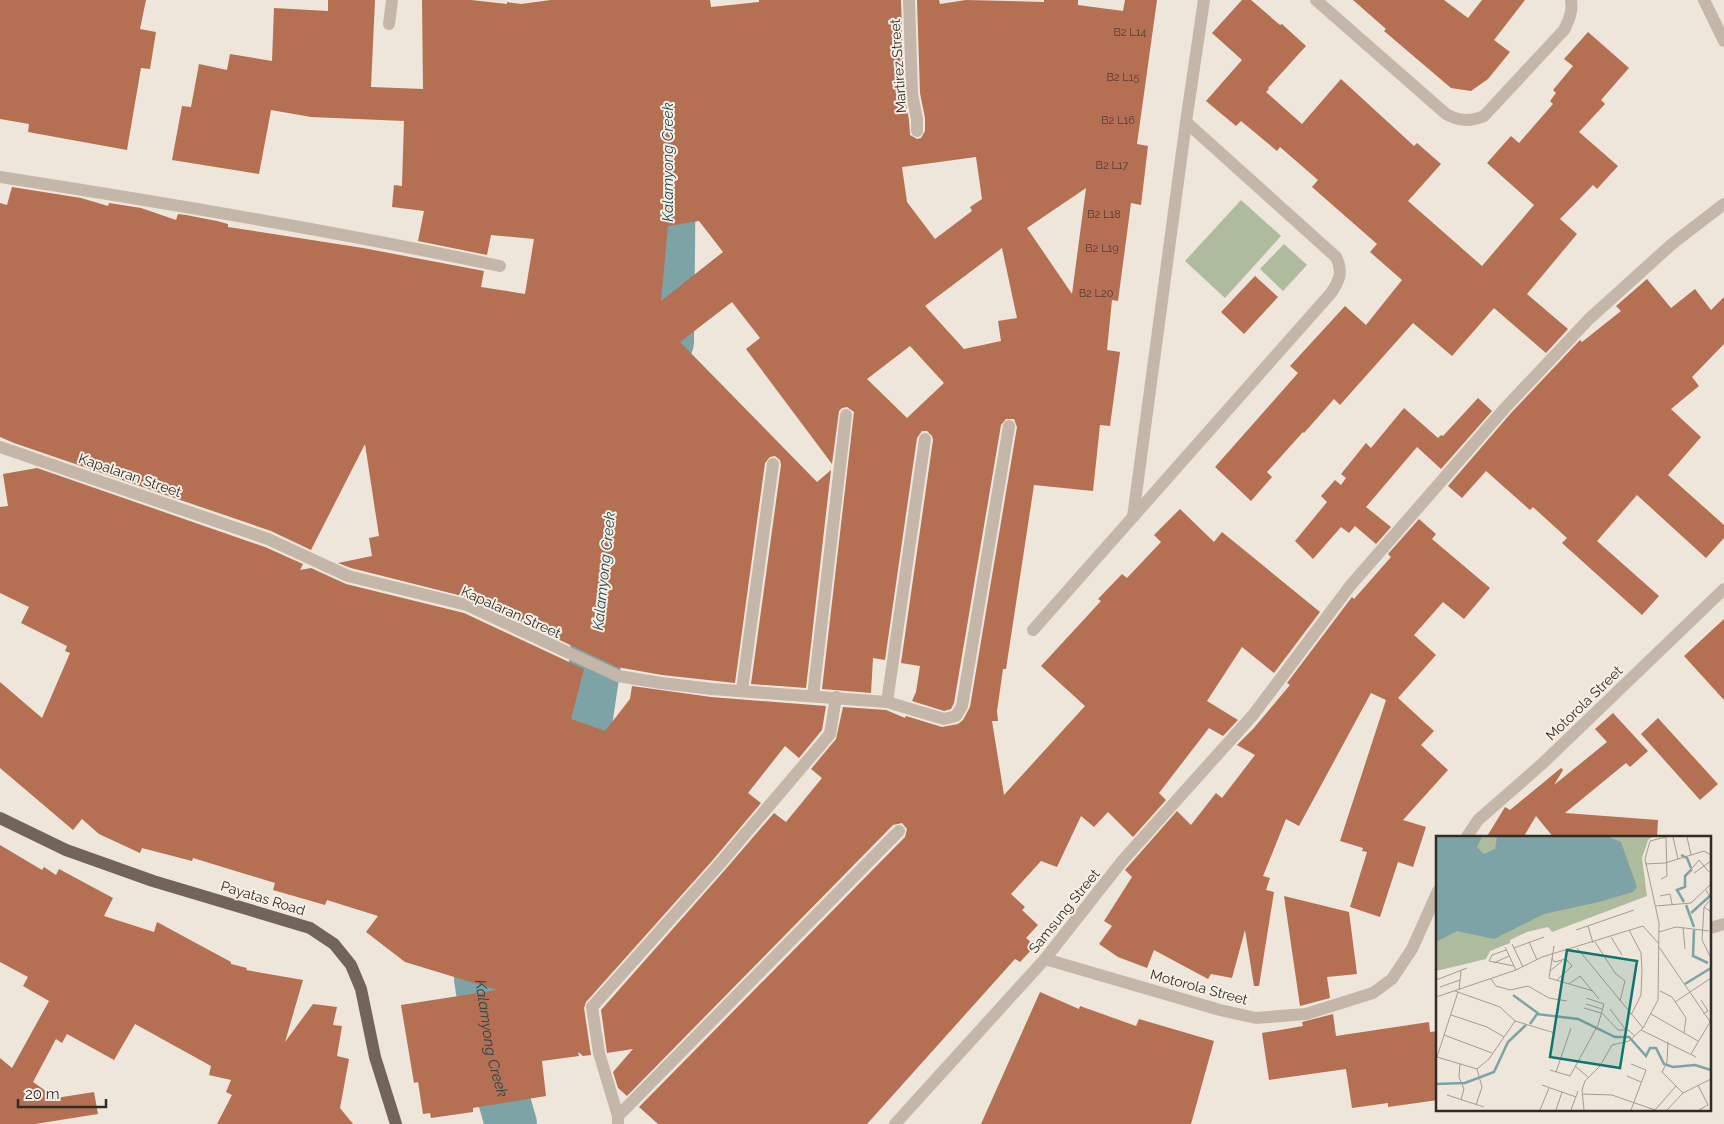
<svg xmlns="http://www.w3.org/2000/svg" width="1724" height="1124" font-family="Raleway,sans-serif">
<rect width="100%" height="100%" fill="#eee6db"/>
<g fill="#afbb9d">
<polygon points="1241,200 1281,236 1225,298 1185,261"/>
<polygon points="1284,244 1307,265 1283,291 1260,269"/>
</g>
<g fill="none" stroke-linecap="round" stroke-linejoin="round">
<g stroke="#7ea3a7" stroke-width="52">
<polyline points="659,365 668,342 670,154"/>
<polyline points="558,790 575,770 583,744 595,664 601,584"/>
<path id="s1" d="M494 913 480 978 491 1055 511 1124"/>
</g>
</g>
<g fill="#b56f52" fill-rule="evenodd">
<polygon points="0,0 146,0 140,29 156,32 150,69 141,68 127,150 28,132 29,124 0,119"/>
<path d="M328 0H375L371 87 423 89 422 0H471L507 4V2L521 4 551 0H710L711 7 759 2V0H901L904 94 909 120 910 135 917 139 921 138 925 131V118L920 93 917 0H939L940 4 966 0 1044 2V0H1078V5L1123 11 1125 0H1157L1137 144 1148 146 1141 205 1131 203 1118 301 1112 300 1107 350 1120 352 1110 426 1100 425 1093 491 1034 485 1006 669H1003L997 711 998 721H992L1004 795 1085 706 1041 666 1101 601 1098 599 1122 574 1127 578 1161 542 1154 535 1180 509 1214 542 1222 532 1320 612 1274 673 1242 647 1207 701 1238 720 1223 736 1209 728 1159 793 1166 800 1133 837 1108 812 1094 827 1081 816 1057 867 1041 861 1011 894 1025 907 1022 910 1038 925 1026 938 1035 946 1020 962 1015 959 867 1124H658L639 1107 905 837 907 829 902 823 893 825 627 1096 618 1088 613 1072 633 1049 607 1053 601 1010 724 871 774 813 786 822 822 778 811 769 836 739 843 707 886 710 905 718 906 716 942 727 958 724 963 720 970 707 1017 427 1014 419H1006L1001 425 954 703 951 709 944 711 912 701 916 692 920 666 901 663 933 440 932 436 927 431H922L917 438 885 660 873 658 871 693 822 689 854 412 847 407 842 408 839 411 832 464 746 349 760 338 732 302 680 342 817 482 831 470 806 688 751 684 781 465 780 460 775 456 770 457 765 463 735 683 662 675 617 667 470 598 351 568 338 563 372 556 369 538 379 536 365 444 311 550 271 531 14 443 0 437V203L7 205 12 187 81 198 108 206 109 203 141 208 176 220 178 214 186 215 217 221 228 224V227L363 248 484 271 481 287 525 294 534 239 491 235 487 255 418 241 424 211 392 207 394 185 402 186 404 121 311 117 271 110 259 174 172 160 182 106 191 107 199 64 227 70 230 54 272 61 274 8 328 11ZM976 157 982 199 970 207 972 211 935 239 907 202 902 167ZM1086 188 1072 294 1027 228ZM699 221 723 252 661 301 668 226ZM1002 248 1017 318 998 321 1001 341 964 349 925 306ZM910 346 944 383 907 418 867 379Z"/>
<polygon points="1242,0 1251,0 1280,25 1282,24 1306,46 1268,88 1269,89 1266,92 1302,124 1341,79 1414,146 1417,143 1441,164 1408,201 1482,266 1534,205 1487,163 1511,136 1519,143 1553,104 1550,101 1556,93 1553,90 1573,66 1564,59 1588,32 1629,68 1601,100 1605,104 1579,132 1618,166 1597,189 1593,185 1560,219 1577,234 1527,294 1568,329 1546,353 1494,308 1452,356 1413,323 1340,405 1334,399 1304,433 1303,432 1267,472 1272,477 1251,501 1215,467 1298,373 1290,366 1345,306 1366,325 1402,280 1370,252 1377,244 1312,187 1318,180 1280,147 1277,151 1241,121 1236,126 1206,101 1242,60 1212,33"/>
<polygon points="1353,0 1444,0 1468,18 1482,0 1525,0 1494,40 1510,52 1488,79 1471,91 1451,88 1384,31 1386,29"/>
<polygon points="1255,276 1278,297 1244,334 1221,312"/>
<polygon points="1647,279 1671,308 1695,289 1711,310 1724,297 1724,344 1692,377 1699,386 1671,409 1701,437 1668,475 1724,525 1724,538 1706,558 1637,495 1597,541 1659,596 1642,615 1562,543 1567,538 1533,507 1530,510 1486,471 1462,498 1448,486 1511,413 1580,340 1582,342 1621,311 1616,306"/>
<polygon points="1478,398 1492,411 1441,469 1417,447 1366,507 1391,527 1376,544 1355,526 1349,533 1341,527 1313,559 1295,541 1327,502 1321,496 1335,480 1341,485 1346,478 1341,474 1366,443 1371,448 1404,408 1438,438 1441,435 1443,436"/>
<polygon points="37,468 265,547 303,564 300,570 311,568 346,584 464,613 584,669 571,719 605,731 630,699 632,686 711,697 826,706 822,730 799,758 785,746 748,793 761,803 712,861 586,1002 584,1008 591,1055 583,1056 578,1052 579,1056 542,1061 546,1096 491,1105 473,1108 473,1112 431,1118 430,1113 423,1114 418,1082 414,1083 401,1005 497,990 405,962 366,932 378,916 327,900 325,905 273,890 275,883 193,858 192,861 142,848 140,853 99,834 82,819 73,830 0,768 0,682 42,718 70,653 65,651 67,646 21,623 29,607 0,593 0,507 8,506 3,474"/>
<polygon points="1419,519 1436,534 1432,539 1490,588 1464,619 1443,602 1414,635 1436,655 1398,698 1434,731 1421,745 1448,770 1403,820 1426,827 1413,867 1398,862 1380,917 1350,907 1367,852 1362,851 1363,848 1340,841 1386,700 1371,693 1299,826 1286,819 1263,876 1270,878 1266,890 1274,892 1259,986 1254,986 1245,930 1232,978 1211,974 1208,979 1154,950 1147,968 1118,957 1099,944 1112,926 1104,921 1132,877 1125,870 1177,811 1191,825 1216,793 1222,798 1255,755 1237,745 1253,729 1290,685 1287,683 1352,597 1354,599 1391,557 1388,554"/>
<polygon points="1724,619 1724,700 1684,656"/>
<polygon points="1613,713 1648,751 1630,767 1626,763 1565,813 1658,820 1657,838 1554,838 1536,816 1523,838 1486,838 1505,807 1510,810 1561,768 1563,770 1554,785 1607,742 1595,729"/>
<polygon points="1658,718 1718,784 1700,800 1641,734"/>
<polygon points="0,845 42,870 44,867 56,875 59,869 113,898 104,916 154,932 157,922 231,962 231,964 247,968 246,970 303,980 285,1042 313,1004 337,1007 333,1025 342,1026 337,1056 349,1059 340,1108 353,1124 217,1124 232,1095 226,1092 231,1080 209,1075 211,1066 135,1024 114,1060 67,1034 62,1043 56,1039 33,1082 56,1098 94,1092 98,1114 35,1124 0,1124 0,1058 12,1068 49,1001 23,986 28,977 0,962"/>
<polygon points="1284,896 1349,912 1357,974 1327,977 1330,998 1300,1006"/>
<polygon points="1040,992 1079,1009 1080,1006 1136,1026 1139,1019 1214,1041 1191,1124 981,1124"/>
<polygon points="1333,1014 1336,1036 1429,1022 1430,1032 1438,1031 1438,1100 1388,1107 1388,1103 1352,1108 1346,1069 1269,1080 1262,1033 1303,1026 1302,1022"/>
</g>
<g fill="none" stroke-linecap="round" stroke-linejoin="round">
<g stroke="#c4b7a9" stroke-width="12">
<polyline points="909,0 912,94 917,119 917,131"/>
<path d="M1316 0 1446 114C1459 121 1470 122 1484 116L1564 30C1569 20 1573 11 1571 0"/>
<polyline points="1704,0 1724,41"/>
<polyline points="389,24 392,0"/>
<path d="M0 177C167 203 334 231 500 266"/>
<polyline points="0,447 268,539 348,576 467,605 618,676 661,683 712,689 887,702 944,719 956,716 962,706 1009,426"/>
<polyline points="1133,517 1186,122 1204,0"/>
<path d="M1033 630 1331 293C1340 280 1343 271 1336 257L1186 122"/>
<polyline points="742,690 773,464"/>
<polyline points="813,696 846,415"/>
<polyline points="887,702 925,439"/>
<polyline points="1466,838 1478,820 1543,763 1724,589"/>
<polyline points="1710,928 1724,924"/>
<polyline points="1045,959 1220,1010 1256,1018 1306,1014 1373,993 1392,979 1412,949 1438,891"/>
<polyline points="618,1116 899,831"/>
<polyline points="618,1124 618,1116 599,1053 592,1007 718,866 830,734 836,697"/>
<polyline points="895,1124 1045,959 1123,860 1253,715 1350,586 1505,408 1589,319 1672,244 1724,204"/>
</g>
<polyline stroke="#72645b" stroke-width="12" points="0,818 66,850 153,881 310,928 334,944 351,965 361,989 375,1057 396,1124"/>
</g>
<g text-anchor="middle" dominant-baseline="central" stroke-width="4" stroke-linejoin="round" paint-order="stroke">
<g font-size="11" fill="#533d32">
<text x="1130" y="32">B2 L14</text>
<text x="1123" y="77">B2 L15</text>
<text x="1118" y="120">B2 L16</text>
<text x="1112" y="165">B2 L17</text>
<text x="1104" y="214">B2 L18</text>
<text x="1102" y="248">B2 L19</text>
<text x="1096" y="293">B2 L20</text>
</g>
<g font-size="14" fill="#322c28" stroke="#f6f0e7">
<text transform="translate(898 66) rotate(-94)">Martirez Street</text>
<text transform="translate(130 475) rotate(19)">Kapalaran Street</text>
<text transform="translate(511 612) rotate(24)">Kapalaran Street</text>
<text transform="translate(1584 703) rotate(-44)">Motorola Street</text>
<text transform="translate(263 898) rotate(17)">Payatas Road</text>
<text transform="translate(1064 911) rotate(-51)">Samsung Street</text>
<text transform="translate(1199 987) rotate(15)">Motorola Street</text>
</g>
<g font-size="15" font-style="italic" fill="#23494e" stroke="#f6f0e7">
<text transform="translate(668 162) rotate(-90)">Kalamyong Creek</text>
<text transform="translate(604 571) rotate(-84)">Kalamyong Creek</text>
<text stroke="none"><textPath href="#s1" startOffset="128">Kalamyong Creek</textPath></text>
</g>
</g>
<g transform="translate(1436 836)">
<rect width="275" height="275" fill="#eee6db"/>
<path d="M0 1H216L212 4 206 22 211 60 116 96 112 91 91 96 74 104V107L54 115 50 123 0 135Z" fill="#afbb9d"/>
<path d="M0 1H46L41 11 48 18 59 13 61 1H173L185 6 201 51 197 56 163 66 108 78 58 103 21 95 0 106Z" fill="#7ea3a7"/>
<path fill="none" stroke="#7ea3a7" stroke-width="2.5" d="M245 19 251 22 255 32M248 66 241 54 249 51V40L256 33M250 69 258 91M255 77 275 59M258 94 257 120 272 127M249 148 275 132M77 159 103 178M94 188 101 178 142 183 179 201H193L210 220 214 212H220L228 228 237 231 259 229 275 234M0 248 29 247 58 236 72 206 90 189"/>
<path fill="none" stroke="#a39c93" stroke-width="1" d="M237 1 242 23M251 1 255 19M209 28 229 27 268 15 275 19M252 37 263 24 273 36M258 37 275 25M225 43 231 40 230 1M270 54 275 63 268 71 275 76M224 60 234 58 236 68M220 70 255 67 275 48M268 71 266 104 275 122M152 90 157 107M247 91 249 113M140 94 198 74M193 94 205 117 206 133 205 159 195 179M223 96 240 91 273 95M175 101 186 119M93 106 101 124M159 106 179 137 189 145 184 165M76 108 87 131M118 110 113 142 157 155M69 111 80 134M223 111 275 187M78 112 108 101M141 112 207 192M70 114 56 119 53 125 78 130M116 122 118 126 130 123 136 130 121 144M58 127 73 120M114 135 126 125M55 143 60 150 74 154 92 150 113 162 131 165M0 144 31 132M133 148 144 140 163 163M4 151 24 144M23 154 25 135M19 155 64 171 79 185 119 197M224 155 236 161 250 182 248 197M0 161 80 134 106 121 207 90 223 108M265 164 272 175 267 178M239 166 275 142M150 168 166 173M148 172 165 177M174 173 189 193M165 176 182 194H192L199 200M215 178 262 205M15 179 51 191 68 201M205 194 260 221M8 199 56 217M232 206 231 226 226 236 247 257M255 218 274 186M1 221 41 233M0 224 22 156M24 227 23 241 28 253 25 264M139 230 152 241M41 233 53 223 79 185M114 234 134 240 162 189 168 168 150 162M120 236 135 192M191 240 205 246M106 249 140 261M262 249 272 269 263 274M146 258 176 259 219 274M11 259 48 271M40 269 46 251 41 233M104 274 113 252M120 274 126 256M135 274 142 255M148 274 146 254 149 245 164 230 176 209 193 205 207 192 222 164 223 87 209 23 214 5 230 1M195 274 210 234 195 228M219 274 240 250M231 274 247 257 275 243"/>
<path fill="#0f766e" fill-opacity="0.15" stroke="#0f766e" stroke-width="2.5" d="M131 114 201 125 184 232 114 221Z"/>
<rect width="275" height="275" fill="none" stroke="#322c28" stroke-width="2.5"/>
</g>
<path d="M18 1099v8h88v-8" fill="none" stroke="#322c28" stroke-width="2.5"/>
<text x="25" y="1099" font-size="15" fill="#322c28" stroke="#f6f0e7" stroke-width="4" paint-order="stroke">20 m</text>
</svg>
